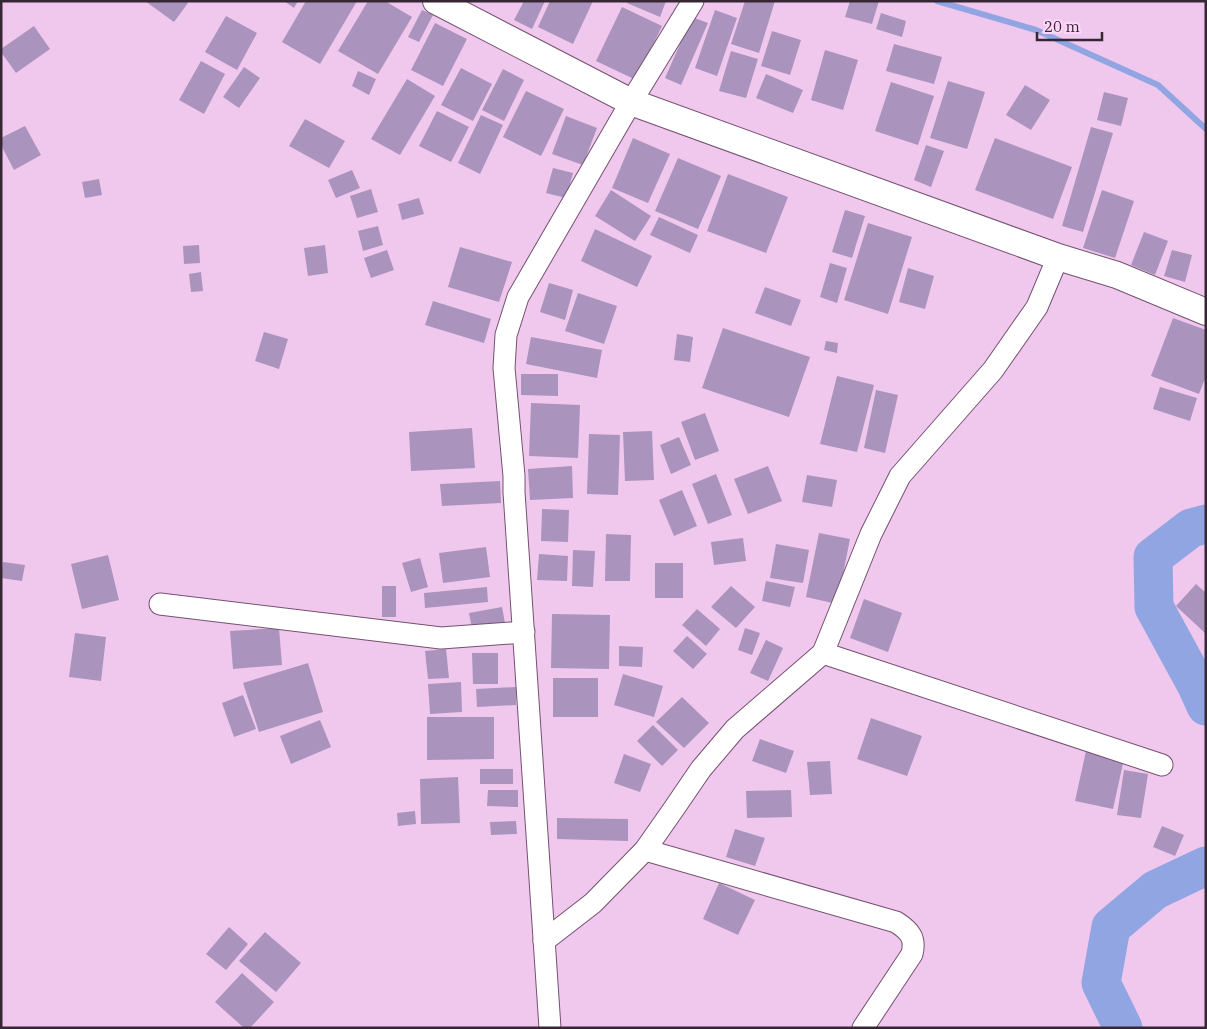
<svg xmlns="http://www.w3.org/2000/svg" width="1207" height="1029" font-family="'IBM Plex Serif',serif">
<rect width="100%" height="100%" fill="#f1c8ed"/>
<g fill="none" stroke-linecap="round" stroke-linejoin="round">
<polyline stroke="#91a5e2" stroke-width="6" points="937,1 1036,30 1158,85 1206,129"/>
<g stroke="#91a5e2" stroke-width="39">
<polyline points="1206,524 1191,528 1153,557 1154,607 1197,686 1206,706"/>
<polyline points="1123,1028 1101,983 1111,927 1155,890 1206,866"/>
</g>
</g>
<g fill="#aa93bd">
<polygon points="145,1 185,1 188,3 174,22"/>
<polygon points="284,1 298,1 294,8"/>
<polygon points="306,1 357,1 320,64 282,42"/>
<polygon points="368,1 385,1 412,17 378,74 338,51"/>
<polygon points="524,1 545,1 532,29 514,20"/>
<polygon points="550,1 593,1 573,44 538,27"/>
<polygon points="627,1 666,1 660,17 627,3"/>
<polygon points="745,1 775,1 759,53 731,44"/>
<polygon points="850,1 879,1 872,24 845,17"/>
<polygon points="622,7 662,26 636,80 596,61"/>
<polygon points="422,10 433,15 419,42 408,37"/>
<polygon points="715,10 737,18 717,76 695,68"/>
<polygon points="881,13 906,21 902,37 876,29"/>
<polygon points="226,16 257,33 237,70 205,52"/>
<polygon points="692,17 708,23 681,85 665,78"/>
<polygon points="435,23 467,39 443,86 411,70"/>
<polygon points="34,26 50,49 16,73 1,52 1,49"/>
<polygon points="772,31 801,40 790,75 761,66"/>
<polygon points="894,44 942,57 934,84 886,71"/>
<polygon points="825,50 858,60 843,110 811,100"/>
<polygon points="731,51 758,59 746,98 719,91"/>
<polygon points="201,61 225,74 204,114 179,100"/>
<polygon points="244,67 260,78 239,108 223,97"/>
<polygon points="461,68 492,84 473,121 441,105"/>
<polygon points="503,69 524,80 504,121 482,110"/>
<polygon points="358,71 376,79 369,95 352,86"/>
<polygon points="766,74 803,90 793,113 756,98"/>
<polygon points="407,79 435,96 400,155 371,139"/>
<polygon points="948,81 985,92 967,149 930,138"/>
<polygon points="891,82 934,96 918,145 875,131"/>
<polygon points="1025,85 1050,100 1031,130 1006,115"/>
<polygon points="526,91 564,109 541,156 503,137"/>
<polygon points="1104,92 1128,98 1121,126 1097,120"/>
<polygon points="437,111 469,127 451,162 419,146"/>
<polygon points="481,115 503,125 480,174 458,163"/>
<polygon points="566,116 597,128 583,165 552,154"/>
<polygon points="305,119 345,141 329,168 289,146"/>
<polygon points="25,126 41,155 14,170 1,145 1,138"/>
<polygon points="1091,127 1113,133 1083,232 1062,226"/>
<polygon points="633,138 670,154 648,203 612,188"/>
<polygon points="995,138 1072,167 1053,219 975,190"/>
<polygon points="926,145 944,151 931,187 914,180"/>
<polygon points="678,158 721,176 698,229 655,211"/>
<polygon points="553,168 573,173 566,198 546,193"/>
<polygon points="352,170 360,188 336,198 328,180"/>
<polygon points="728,174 788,197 766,253 707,231"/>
<polygon points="99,179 102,195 85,198 82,182"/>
<polygon points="371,189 378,212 357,218 350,196"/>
<polygon points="611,190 651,216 635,241 595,216"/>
<polygon points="1102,190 1134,201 1115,258 1083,248"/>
<polygon points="419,198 424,214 402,220 398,204"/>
<polygon points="845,210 865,216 852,258 832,252"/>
<polygon points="659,217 698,235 690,253 650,235"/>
<polygon points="868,223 912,237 888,314 844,300"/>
<polygon points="378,226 383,245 363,251 358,231"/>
<polygon points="595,229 652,256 637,287 581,261"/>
<polygon points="1144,232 1168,241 1155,275 1131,265"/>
<polygon points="199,245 200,263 184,264 183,246"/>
<polygon points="325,245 328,273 308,276 304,248"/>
<polygon points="460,247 512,262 499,302 448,287"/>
<polygon points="387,250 394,270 371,278 364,258"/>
<polygon points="1172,250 1192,255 1185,282 1164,276"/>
<polygon points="830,263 847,268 837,303 820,297"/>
<polygon points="908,268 934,276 925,309 899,302"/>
<polygon points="201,272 203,291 191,292 189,274"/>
<polygon points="549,283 573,290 565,320 540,312"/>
<polygon points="765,287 801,300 791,326 755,313"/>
<polygon points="578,293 617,306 604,344 565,331"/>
<polygon points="433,301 491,319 484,343 425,325"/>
<polygon points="1173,318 1206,330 1206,376 1199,394 1151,376"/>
<polygon points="723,328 810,357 789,417 702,388"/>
<polygon points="264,332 288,339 279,369 255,361"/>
<polygon points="677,334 693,337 690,362 674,360"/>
<polygon points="531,337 602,350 597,378 526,364"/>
<polygon points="826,341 838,343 837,353 824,350"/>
<polygon points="521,374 558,374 558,396 521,395"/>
<polygon points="837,376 874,385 857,452 820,444"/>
<polygon points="1160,387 1197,398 1190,421 1153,409"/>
<polygon points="876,390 898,395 885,453 864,448"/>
<polygon points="531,403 580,405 578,458 529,456"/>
<polygon points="705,413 719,451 695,460 681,422"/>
<polygon points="472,428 475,468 411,471 409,432"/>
<polygon points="652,431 654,480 625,481 623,432"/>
<polygon points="589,434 620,435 618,495 587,494"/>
<polygon points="679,437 691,465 671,474 660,445"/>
<polygon points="572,466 573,498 530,500 528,469"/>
<polygon points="768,466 782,501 748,514 734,479"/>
<polygon points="716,474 732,515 708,524 692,484"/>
<polygon points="807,475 837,480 832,507 802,502"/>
<polygon points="500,481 501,503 442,506 440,484"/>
<polygon points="682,490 697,526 674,536 659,500"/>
<polygon points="542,509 569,510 568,542 541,541"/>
<polygon points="819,533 850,539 837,604 806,597"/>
<polygon points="606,534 631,535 630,581 605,581"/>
<polygon points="743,538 746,561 714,565 711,542"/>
<polygon points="776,544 809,550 803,583 770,578"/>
<polygon points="486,547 490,577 443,583 439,553"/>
<polygon points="573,550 595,551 593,587 572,586"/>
<polygon points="539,554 568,556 567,581 537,580"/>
<polygon points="108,555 119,600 82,609 71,564"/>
<polygon points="420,558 428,587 411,592 402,563"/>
<polygon points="3,562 25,565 22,581 1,578"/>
<rect x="655" y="563" width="28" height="35"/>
<polygon points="766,581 795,587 790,607 762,601"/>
<polygon points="1196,584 1206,593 1206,634 1176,606"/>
<rect x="382" y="586" width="14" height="31"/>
<polygon points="731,586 755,607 736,628 711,607"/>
<polygon points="487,587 488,602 425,608 424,593"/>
<polygon points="864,599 902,613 888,652 850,638"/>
<polygon points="502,607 505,623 472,629 469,613"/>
<polygon points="697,609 720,629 706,646 682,625"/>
<polygon points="552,614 610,615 609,669 551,668"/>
<polygon points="279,628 282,665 233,669 230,631"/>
<polygon points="745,628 760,633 752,655 738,650"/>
<polygon points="75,633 106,637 101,681 69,677"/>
<polygon points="687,636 707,654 693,669 673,651"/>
<polygon points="766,640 783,648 768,681 750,673"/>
<polygon points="619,646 643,647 642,667 619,666"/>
<polygon points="446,649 449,678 428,679 425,651"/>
<polygon points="472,653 498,653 498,684 473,684"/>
<polygon points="308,663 323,712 259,732 243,683"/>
<polygon points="623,674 663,686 654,717 614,705"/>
<rect x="553" y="678" width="45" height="39"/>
<polygon points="461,682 462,712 430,714 428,684"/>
<polygon points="516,687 516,705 477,707 476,689"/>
<polygon points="243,695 256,729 234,737 222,703"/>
<polygon points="682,697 709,723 684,748 656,722"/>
<polygon points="427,717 494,717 494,759 427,760"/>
<polygon points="871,718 922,736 907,776 857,759"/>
<polygon points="320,720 331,747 291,764 280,736"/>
<polygon points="653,725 678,750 662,766 637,741"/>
<polygon points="760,739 794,751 786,773 752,761"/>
<polygon points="1086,751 1124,759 1113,809 1075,801"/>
<polygon points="624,754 651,764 640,792 614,783"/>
<polygon points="830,761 832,794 810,795 807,762"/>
<rect x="480" y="769" width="33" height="15"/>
<polygon points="1124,770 1148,774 1141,818 1117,815"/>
<polygon points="458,777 460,823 421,824 420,779"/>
<polygon points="488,790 518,790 518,807 487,806"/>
<polygon points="791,790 792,817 747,818 746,791"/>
<polygon points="415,811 416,824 398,826 397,813"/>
<polygon points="557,818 628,819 628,841 557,839"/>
<polygon points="516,821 517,834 491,835 490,822"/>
<polygon points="1162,826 1184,835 1175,856 1153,847"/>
<polygon points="735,829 765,838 755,866 726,857"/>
<polygon points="719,883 755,900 738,935 703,919"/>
<polygon points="229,927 248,944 226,970 206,954"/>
<polygon points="265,932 301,963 276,992 239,961"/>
<polygon points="242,973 274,1002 250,1028 244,1028 215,1002"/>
</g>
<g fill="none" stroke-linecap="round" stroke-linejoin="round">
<g stroke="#745171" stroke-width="23">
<g id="minor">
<polyline points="160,604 441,638 524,632"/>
<polyline points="823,653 1162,765"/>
<path d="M645 850 896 922C910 931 916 938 912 954L863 1028"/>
<polyline points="544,941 593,903 645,850 673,810 701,769 735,729 823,653 871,534 900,476 993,370 1037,307 1058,257"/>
<polyline points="550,1028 514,492 514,476 504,368 506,335 518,297 631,102 693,1"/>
</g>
</g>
<g stroke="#745171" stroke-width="28">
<polyline id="tertiary" points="436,1 631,102 1058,257 1117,275 1206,312"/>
</g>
<use href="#minor" stroke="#fff" stroke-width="21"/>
<use href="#tertiary" stroke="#fff" stroke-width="26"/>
</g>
<rect width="1207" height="1029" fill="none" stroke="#372735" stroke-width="5"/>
<path d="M1037 32v8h65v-8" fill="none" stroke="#372735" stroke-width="2.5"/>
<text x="1044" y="32" font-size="15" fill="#372735" stroke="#ffd5fa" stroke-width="4" paint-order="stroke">20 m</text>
</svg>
